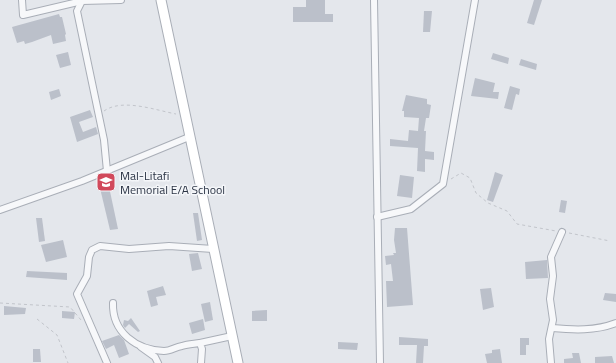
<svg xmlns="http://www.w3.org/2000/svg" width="616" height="363" font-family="'Titillium Web',sans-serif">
<rect width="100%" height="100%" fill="#e4e7ec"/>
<g fill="#bbc0ca">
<polygon points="306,0 325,0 325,14 333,14 333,22 293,22 293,7 306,7"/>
<polygon points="534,0 542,0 534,25 527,23"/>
<polygon points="424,11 432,11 430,32 423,32"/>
<polygon points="59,14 60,17 62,17 66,34 65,35 66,41 53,44 51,35 32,42 25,44 24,41 17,43 12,27"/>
<polygon points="68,52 71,65 60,68 56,55"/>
<polygon points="493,53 509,58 508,64 491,59"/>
<polygon points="521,59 537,64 536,70 519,65"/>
<polygon points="475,78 495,83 493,92 499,92 498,99 471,96"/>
<polygon points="510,86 520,89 519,95 516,94 512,110 504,108"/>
<polygon points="59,89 61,96 51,100 49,92"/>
<polygon points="406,95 427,99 427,104 431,105 429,118 426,118 424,131 426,131 425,151 434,152 434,160 425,159 425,172 417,171 418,148 390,146 390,139 408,141 409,130 418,131 419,118 404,117 404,111 402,111"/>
<polygon points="90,110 93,117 79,122 83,132 96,127 98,134 77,142 70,117"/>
<polygon points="495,172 503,175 493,202 487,200"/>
<polygon points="400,175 414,177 412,198 397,196"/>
<polygon points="108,182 118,229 110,230 99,184"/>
<polygon points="561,200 567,201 565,213 559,212"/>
<polygon points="193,213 198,213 202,240 197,241"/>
<polygon points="36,218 42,218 45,241 39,242"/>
<polygon points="395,228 407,228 413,305 387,307 386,281 393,281 391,264 386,265 385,256 394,255 393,253 396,253 394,240"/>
<polygon points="63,240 67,257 46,262 41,245"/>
<polygon points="198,253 202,269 192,271 189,254"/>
<polygon points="547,260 548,278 526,279 525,262"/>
<polygon points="27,271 67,273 67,280 26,277"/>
<polygon points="163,286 166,295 156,297 158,305 151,307 147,291"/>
<polygon points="491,288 494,307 483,310 480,289"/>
<polygon points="605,293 616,294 616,302 603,300"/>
<polygon points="210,302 213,320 205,322 201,304"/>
<polygon points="4,306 26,308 25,314 4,315"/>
<polygon points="267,310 267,321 252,321 252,311"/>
<polygon points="62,311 75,312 74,319 62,318"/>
<polygon points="131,318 140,331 138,332 129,324 125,328 123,325 124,320 128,321"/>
<polygon points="203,319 205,330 192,334 189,323"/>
<polygon points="119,335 124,340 129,354 119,358 114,345 106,349 102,341"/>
<polygon points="399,337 428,339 428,346 424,346 423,363 416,363 417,345 399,345"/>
<polygon points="520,338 529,338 529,345 526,345 526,355 520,355"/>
<polygon points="338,342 358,343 357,350 338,349"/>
<polygon points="33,349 40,349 41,362 33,362"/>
<polygon points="500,349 502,363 487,363 485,354 492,353 492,350"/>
<polygon points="572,353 579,353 581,363 564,363 564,359 573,358"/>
<polygon points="612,356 614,363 595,363 595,357"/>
</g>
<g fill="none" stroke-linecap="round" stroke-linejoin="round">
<g stroke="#a9aeb7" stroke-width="8">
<g id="minor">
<polyline points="22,0 23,15 82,1"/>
<polyline points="374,0 380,363"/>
<polyline points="107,171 104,140 77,11 82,1 121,0"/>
<polyline points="0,210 82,181 189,137"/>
<polyline points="377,217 411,209 443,184 475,0"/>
<path d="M113 303C112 332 136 350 164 351 171 351 175 347 182 346 188 344 194 344 200 343"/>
<path d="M552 328C574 330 595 331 616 323"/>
<polyline points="141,347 155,357 158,363"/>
<polyline points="107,363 77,294 87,276 89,257 92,250 100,246 129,249 169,246 213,249"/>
<polyline points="201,363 202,349 200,343 232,336"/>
<polyline points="551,363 549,339 553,320 550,299 553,276 551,257 562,232"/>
</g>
</g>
<g stroke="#a9aeb7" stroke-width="11">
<polyline id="secondary" points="161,0 238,363"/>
</g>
<g stroke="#c2c5cb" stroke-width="1" stroke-dasharray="3 3" stroke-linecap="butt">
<path d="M104 111C122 98 155 110 176 114"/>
<polyline points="451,179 461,173 470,178 476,193 488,203 507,211 517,224 556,231"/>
<polyline points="569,233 610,241"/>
<polyline points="0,303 70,307 81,320"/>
<polyline points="37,319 57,335 68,363"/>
</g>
<use href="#minor" stroke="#f7f8fa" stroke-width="6"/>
<use href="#secondary" stroke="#fff" stroke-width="9"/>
</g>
<defs>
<g id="school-square" transform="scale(1)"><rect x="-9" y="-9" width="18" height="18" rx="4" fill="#d1495b" stroke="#f4f6f9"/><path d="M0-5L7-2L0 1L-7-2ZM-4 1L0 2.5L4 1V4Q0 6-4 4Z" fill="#fff"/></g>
</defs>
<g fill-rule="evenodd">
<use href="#school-square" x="106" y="182"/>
</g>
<g text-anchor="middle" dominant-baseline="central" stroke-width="3" stroke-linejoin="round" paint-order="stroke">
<g font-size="12" fill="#2b3445" stroke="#f4f6f9" text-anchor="start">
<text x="120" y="175">Mal-Litafi<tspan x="120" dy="14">Memorial E/A School</tspan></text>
</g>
</g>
</svg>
